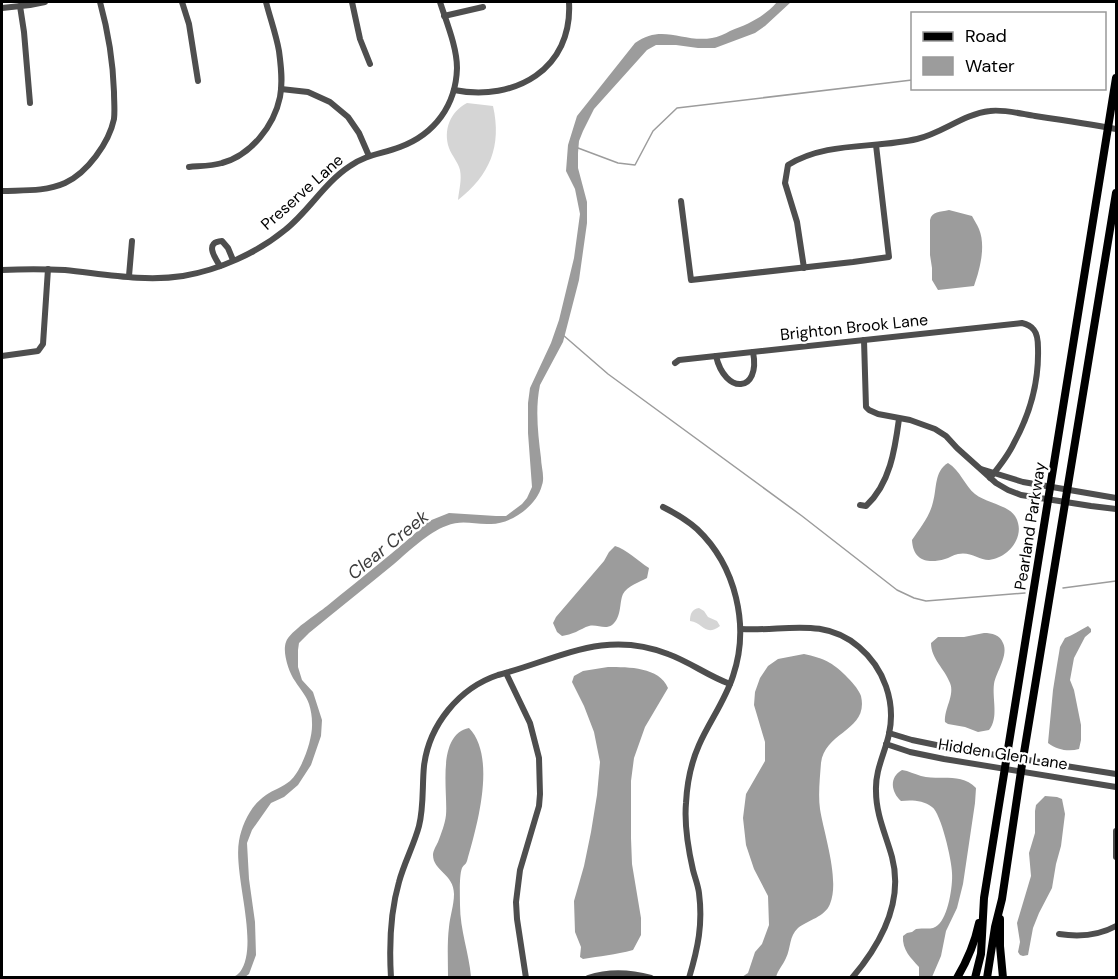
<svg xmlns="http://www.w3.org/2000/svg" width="1118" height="979" font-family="'DM Sans',sans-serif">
<rect width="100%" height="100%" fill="#fff"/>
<g fill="#d5d5d5">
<path d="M467 103 493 106C502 146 490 175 458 200 459 190 462 180 460 170 458 162 452 156 449 148 443 130 450 112 467 103Z"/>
<path d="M699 608 704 611 708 617 717 621 720 626C705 637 704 623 690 621 690 614 692 609 699 608Z"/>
</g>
<g fill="#9c9c9c">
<path d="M777 2H791L765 26 755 33 715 48H698L676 45H656L647 50 594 109 583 131 579 141 578 153V168L587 202V223L579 280 563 342 540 385C535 409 538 434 541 458 541 466 545 477 542 485 537 506 511 524 491 524 474 525 463 519 446 526 429 532 408 552 394 564 366 587 337 610 309 633L299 643 298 650V667L302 680 313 692 322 720 321 736 311 765 298 785 284 797 271 803 252 830 247 843 249 879 255 922 256 955 249 974 245 977H233C236 976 238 974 240 972 260 945 233 875 239 841 242 824 251 805 266 795 273 790 283 787 290 781 302 770 313 739 312 723 312 717 311 710 309 704 306 695 300 689 295 681 289 673 282 652 286 642 290 631 317 614 327 606 361 578 396 551 429 521L449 513 496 516H506L522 504 527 498 532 487 528 433V403L530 388 551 343 559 320 574 258 580 214 575 189 566 171 568 145 577 116 635 43C662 23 683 43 712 38 718 37 725 34 730 31 749 24 764 17 777 2Z"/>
<path d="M949 210 972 216C974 220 977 224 979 229 986 246 980 269 974 286L938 290 932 280V268L930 255V220C932 211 940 212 949 210Z"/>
<path d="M948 463C960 470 965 486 975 494 986 503 1008 505 1015 516 1027 535 1009 558 989 560 979 560 970 551 958 554 953 555 949 558 945 559 928 564 913 561 912 540 920 528 930 516 933 502 937 489 934 471 948 463Z"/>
<path d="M615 546C626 549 638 561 649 568L647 578C640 582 627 586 623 594 619 603 622 617 612 625 605 630 597 624 589 626 585 627 580 630 576 632 571 634 567 635 562 636L557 632 553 623 556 617 604 561 609 552Z"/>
<path d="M1088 626 1091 629V632L1085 637 1074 658 1070 680 1074 690 1081 725V740L1079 749C1069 752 1057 750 1048 743L1053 690 1057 665 1060 647 1065 638C1073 635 1080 630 1088 626Z"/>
<path d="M984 633C992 633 1000 635 1003 643 1009 655 996 672 994 684 992 699 999 718 989 730L978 732 965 727 948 724 945 722C944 709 955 695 950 683 945 669 931 659 931 643L938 637H964Z"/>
<path d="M804 654C813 656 822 658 830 663 839 668 858 686 861 696 869 731 825 731 821 763 820 777 818 795 820 809 824 834 840 880 830 904 825 917 808 920 798 928 789 936 791 948 786 958 783 965 778 970 776 977H742L748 973 755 952 762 944 769 925 768 896 754 869 746 845 743 818 746 794 765 761V742L754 705 755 692 760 678 768 666 778 659Z"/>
<path d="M608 667C629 667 659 667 668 688L645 727 634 758 631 781V838L632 864 641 918V935L633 950C615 955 600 956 583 959L580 957 581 947 575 932 574 901 584 866 591 832 597 795 600 762 594 732 584 706 572 682 574 676 583 671Z"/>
<path d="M469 728C497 757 477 826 467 861 465 866 465 863 462 868 459 876 460 896 460 905 460 930 469 953 471 977H448C448 961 447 943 449 927 450 916 454 905 454 894 454 874 433 871 433 855 433 851 436 846 438 842 441 834 445 824 446 815 448 792 436 735 469 728Z"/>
<path d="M902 770C909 771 914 774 921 776 940 781 961 772 976 788L975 803 963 884 957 908 946 931 941 956 932 977H919V967C911 958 902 950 903 936L907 933 912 932 916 929C923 927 932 931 938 925 948 917 953 886 952 873 952 861 941 813 932 807 923 800 911 800 901 801 891 792 889 777 902 770Z"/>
<polygon points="1045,796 1057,797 1062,799 1065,814 1061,846 1056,864 1052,888 1039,913 1033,928 1028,955 1023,956 1020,955 1018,952 1020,942 1017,923 1031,876 1029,853 1035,833 1035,811 1036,805"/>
</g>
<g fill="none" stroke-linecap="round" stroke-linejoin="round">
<g stroke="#9c9c9c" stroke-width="1.5">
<polyline points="578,148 618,163 635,165 653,131 677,108 912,80"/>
<polyline points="563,335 608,374 802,516 897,590 914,598 926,601 1025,593"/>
<polyline points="1063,588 1116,581"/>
</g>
<g stroke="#4e4e4e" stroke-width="6">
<polyline points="182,2 189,24 198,81"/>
<polyline points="352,2 360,39 370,64"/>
<polyline points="20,6 24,32 30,103"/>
<polyline points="2,8 30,5 45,2"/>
<polyline points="444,16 483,7"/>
<polyline points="281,89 308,92 330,102 348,117 359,133 369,156"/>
<path d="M454 90C515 102 573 69 569 2"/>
<path d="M189 167C200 166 212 166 222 163 251 155 274 126 280 97 283 82 281 66 279 51 276 34 270 18 266 2"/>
<path d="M2 191C22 190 45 192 65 183 87 173 109 143 114 119 115 111 114 101 114 92 113 61 108 31 100 2"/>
<polyline points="681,201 691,280 853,262 889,257 876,145"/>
<path d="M220 266C215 258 204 242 222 241L228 248 233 260"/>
<path d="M804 268 797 222 785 183 788 165C827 141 874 149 917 139 943 133 963 114 990 111 1003 109 1022 114 1035 116 1062 120 1089 124 1116 129"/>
<path d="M2 270C23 269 44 269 65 270 104 274 144 282 183 276 219 270 257 253 285 230 309 211 324 183 350 166 367 154 382 154 400 147 435 134 456 105 457 68 457 47 446 21 440 2"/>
<polyline points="129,276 132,241"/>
<polyline points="864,340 866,407 869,410 878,414 910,420 935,429 946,436 957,448 996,483 1008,490 1021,495 1091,506 1116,509"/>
<polyline points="2,356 38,351 43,344 48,269"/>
<path d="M716 356C725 395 761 393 753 352"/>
<path d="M675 363 679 360 1022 323C1027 324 1031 326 1034 330 1038 335 1038 342 1038 348 1039 381 1030 414 1014 443 1008 456 999 467 990 478"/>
<polyline points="981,469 1023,482 1116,498"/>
<path d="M860 505 866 506C890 484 895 449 899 419"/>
<path d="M663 507C675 513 687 520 697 529 736 566 750 626 733 676 725 701 709 722 699 745 691 763 687 784 686 803 684 826 688 848 693 870 695 878 698 885 699 893 703 924 698 948 689 978"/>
<path d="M741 629C783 632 823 616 859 647 884 668 896 702 889 734 885 753 875 770 876 791 876 815 886 835 892 857 904 902 880 945 852 978"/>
<polyline points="506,673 530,723 539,758 540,794 539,806 520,870 516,902 517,919 526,978"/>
<polyline points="889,733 912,740 946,747 1116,774"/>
<polyline points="886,744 910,752 944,759 1116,787"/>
<polyline points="1116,831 1116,857"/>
<path d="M1059 934C1079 937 1098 936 1116 926"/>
<path d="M391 978C389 945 390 913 399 882 404 863 414 845 419 826 424 806 422 786 424 766 429 725 459 688 498 675 559 659 604 629 668 654 690 662 708 676 730 684"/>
<path d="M588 978C609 971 630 972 651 978"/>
</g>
<g stroke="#000" stroke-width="8">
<polyline points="1000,919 1000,946 1003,978"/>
<path d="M957 978C967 961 975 942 979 923"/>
<polyline points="975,978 981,954 984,898 1116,78"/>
<polyline points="987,978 995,927 1002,899 1021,771 1116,193"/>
</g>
</g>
<g text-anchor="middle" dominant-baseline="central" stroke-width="4.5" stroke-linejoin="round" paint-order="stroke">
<g font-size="16" fill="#000" stroke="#fff">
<text transform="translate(302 192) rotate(-42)">Preserve Lane</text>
<text transform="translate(854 327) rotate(-6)">Brighton Brook Lane</text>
<text transform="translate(1030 526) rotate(-81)">Pearland Parkway</text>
<text transform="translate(1003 754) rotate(9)">Hidden Glen Lane</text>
</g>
<g font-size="18" font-style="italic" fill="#3d3d3d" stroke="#fff">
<text transform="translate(388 545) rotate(-39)">Clear Creek</text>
</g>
</g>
<rect width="1118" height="979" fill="none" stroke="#000000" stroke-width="6"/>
<rect x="911" y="12" width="195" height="78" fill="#ffffff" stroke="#999999" stroke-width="1.5"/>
<rect x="923" y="32" width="30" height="9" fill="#000000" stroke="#999999" stroke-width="1.5"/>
<text x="965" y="42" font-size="18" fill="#000000">Road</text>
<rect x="923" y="57" width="30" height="18" fill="#9c9c9c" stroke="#999999" stroke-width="1.5"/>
<text x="965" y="72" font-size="18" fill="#000000">Water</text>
</svg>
